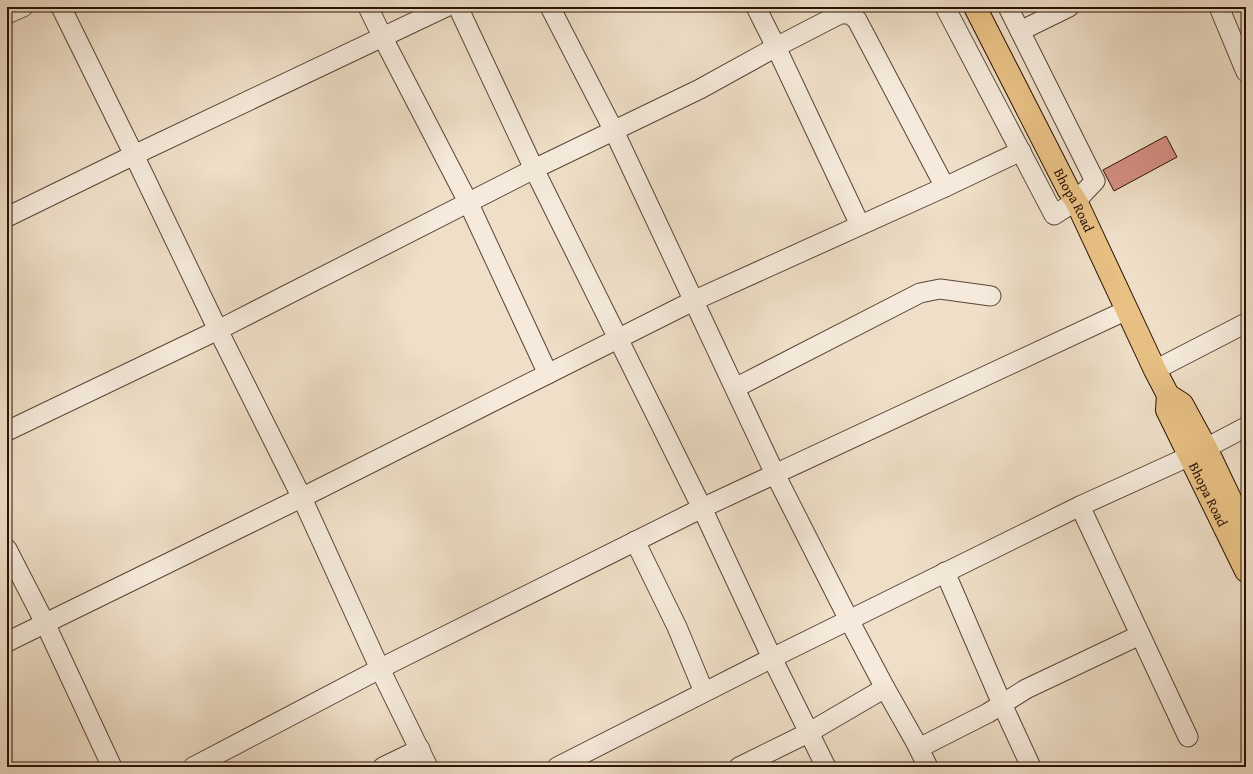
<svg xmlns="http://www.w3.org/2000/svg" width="1253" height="774" font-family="'Gentium Book Plus',serif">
<rect width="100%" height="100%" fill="#efdfc8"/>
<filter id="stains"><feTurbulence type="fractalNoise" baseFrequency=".005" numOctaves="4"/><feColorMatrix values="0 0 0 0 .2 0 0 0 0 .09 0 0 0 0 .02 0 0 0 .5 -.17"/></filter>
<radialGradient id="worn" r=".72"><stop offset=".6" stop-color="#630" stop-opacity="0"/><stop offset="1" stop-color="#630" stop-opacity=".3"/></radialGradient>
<polygon fill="#d58f83" stroke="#291204" points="1166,136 1177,157 1114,191 1103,170"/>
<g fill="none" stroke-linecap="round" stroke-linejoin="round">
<g stroke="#5a4535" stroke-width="21">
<g id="minor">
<polyline points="61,7 134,155 218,330 302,498 380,669 428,767"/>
<polyline points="368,7 383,38 468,202 548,374"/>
<polyline points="458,7 534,169 702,508 772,658 826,767"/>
<polyline points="550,7 614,131 775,474 849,620 885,688 915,741 928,767"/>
<polyline points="756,7 776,47 860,225"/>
<polyline points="945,7 1054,215 1076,201 1095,181 1008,7"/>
<polyline points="1219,7 1246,72"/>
<polyline points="7,14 23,7"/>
<polyline points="1020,31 1069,7"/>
<polyline points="7,217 134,155 446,7"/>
<polyline points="1155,370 1246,323"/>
<polyline points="735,388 920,293 940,289 991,296"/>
<polyline points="7,431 218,330 534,169 700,89 776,47 840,14 850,14 857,20 945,187"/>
<polyline points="1206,448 1246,427"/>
<polyline points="635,541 677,627 704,692"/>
<polyline points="7,549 45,623 112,767"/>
<polyline points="945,572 1002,704 1031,767"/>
<polyline points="7,642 311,493 693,301 945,187 1021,151"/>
<polyline points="1188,737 1080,506 1190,456"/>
<polyline points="919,748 988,713 1026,689 1140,635"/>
<polyline points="193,767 391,663 702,508 1127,310"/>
<polyline points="383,767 420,749"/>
<polyline points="557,767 772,658 1080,506"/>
<polyline points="739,767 808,733 885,688"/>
</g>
</g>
<g stroke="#291204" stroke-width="24">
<g id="major">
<path id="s1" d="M975 7 1068 189 1076 201 1155 370 1168 395 1182 404 1206 448 1246 532"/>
<path id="s2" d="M1168 395 1167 410 1246 571"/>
</g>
</g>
<use href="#minor" stroke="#f5eadb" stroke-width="19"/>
<use href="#major" stroke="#e8c084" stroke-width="22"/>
</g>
<g text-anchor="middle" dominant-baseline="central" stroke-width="3" stroke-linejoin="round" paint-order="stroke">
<g font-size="14" fill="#291204" stroke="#f5eadb">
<text stroke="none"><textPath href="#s1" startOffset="217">Bhopa Road</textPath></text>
<text stroke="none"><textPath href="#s2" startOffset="109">Bhopa Road</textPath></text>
</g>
</g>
<rect width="1253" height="774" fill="none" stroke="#efdfc8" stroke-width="24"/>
<rect x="8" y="8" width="1237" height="758" fill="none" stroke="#291204" stroke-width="2"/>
<rect x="12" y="12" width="1229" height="750" fill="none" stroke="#291204"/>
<rect width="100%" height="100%" filter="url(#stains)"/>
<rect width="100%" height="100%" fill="url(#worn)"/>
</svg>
